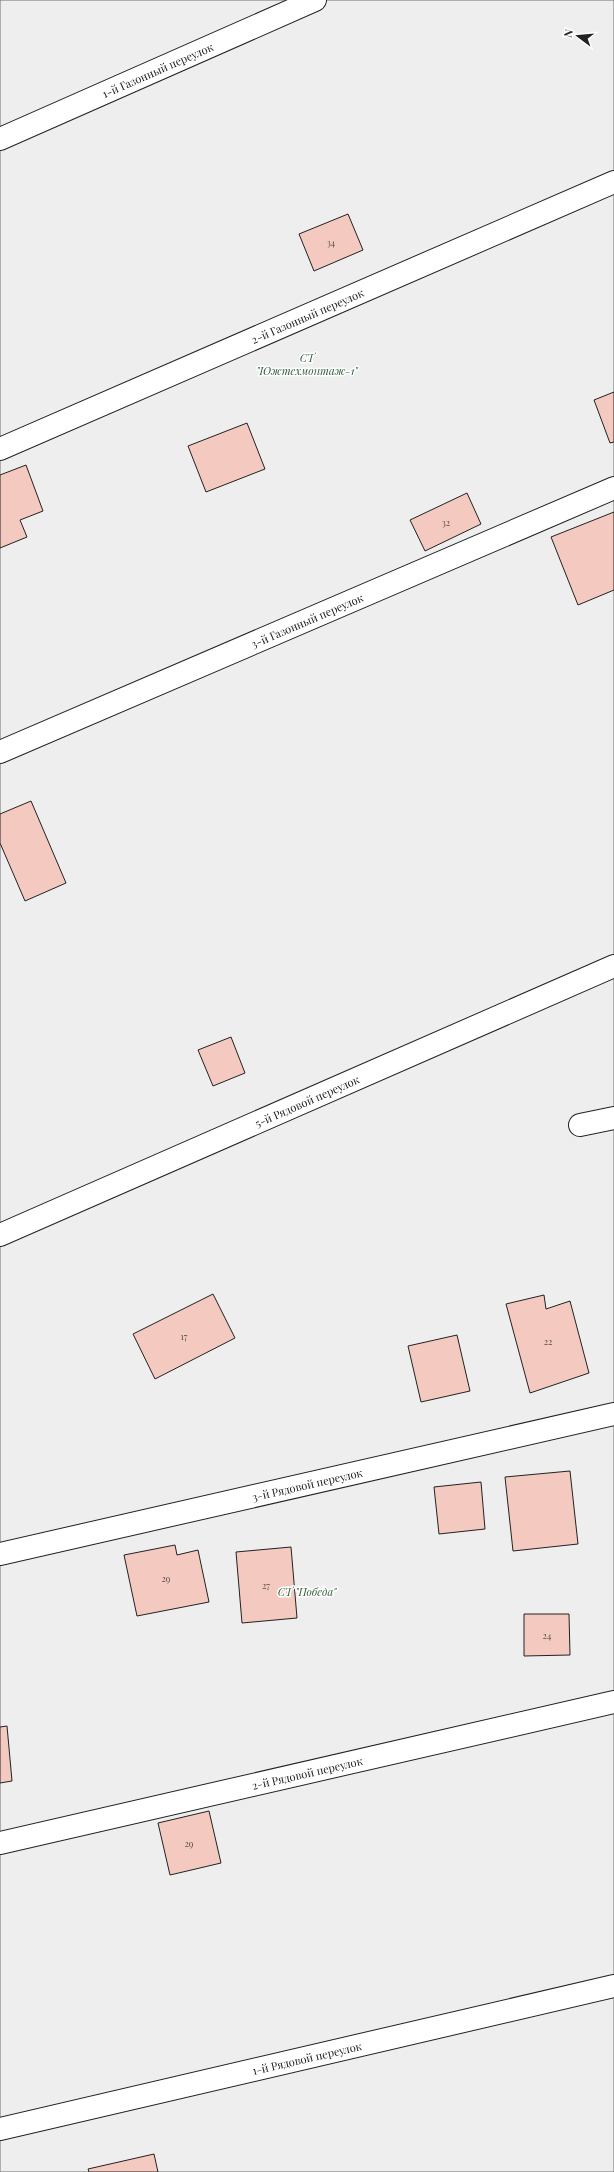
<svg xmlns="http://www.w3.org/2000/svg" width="614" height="2172" font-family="'Playfair Display',serif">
<rect width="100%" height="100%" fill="#fff"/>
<rect fill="#eee" stroke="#6f6f6f" x="0" y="0" width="614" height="2172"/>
<g fill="#f3c9c0" stroke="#222">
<polygon points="348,214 363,250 314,271 299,234"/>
<polygon points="614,392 614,442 610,443 594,400"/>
<polygon points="247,423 265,469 206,492 188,446"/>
<polygon points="26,465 43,511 20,520 27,537 0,548 0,475"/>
<polygon points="467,493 481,524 425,551 410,520"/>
<polygon points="614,512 614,590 578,605 551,537"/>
<polygon points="31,801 66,883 25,901 0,843 0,814"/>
<polygon points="231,1037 245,1073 213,1086 198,1050"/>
<polygon points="213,1294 235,1338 155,1379 133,1334"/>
<polygon points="544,1295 546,1309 570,1301 589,1373 530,1393 506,1304"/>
<polygon points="457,1335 470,1391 421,1402 408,1346"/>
<polygon points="570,1471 578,1544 513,1551 505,1477"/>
<polygon points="481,1482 485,1529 439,1534 434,1487"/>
<polygon points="175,1545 177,1555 198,1550 209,1602 137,1616 124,1555"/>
<polygon points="291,1547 297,1618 242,1623 236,1552"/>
<polygon points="524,1614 569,1614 570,1655 524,1656"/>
<polygon points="7,1726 12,1781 0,1783 0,1727"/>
<polygon points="209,1811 221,1863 170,1875 158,1823"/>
<polygon points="154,2154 158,2172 89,2172 88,2169"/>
</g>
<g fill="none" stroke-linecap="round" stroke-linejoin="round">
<g stroke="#222" stroke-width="24">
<g id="minor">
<path id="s1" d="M0 139 315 0"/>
<path id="s2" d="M0 449 614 182"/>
<path id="s3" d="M0 752 614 488"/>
<polyline points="580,1125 614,1118"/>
<path id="s4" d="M0 1235 614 966"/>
<path id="s5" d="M0 1554 614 1414"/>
<path id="s6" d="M0 1843 614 1702"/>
<path id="s7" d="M0 2129 614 1986"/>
</g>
</g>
<use href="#minor" stroke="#fff" stroke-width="22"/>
</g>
<g text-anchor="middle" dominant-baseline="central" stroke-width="3" stroke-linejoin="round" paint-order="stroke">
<g font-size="9" fill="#564c4a">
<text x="331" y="242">34</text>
<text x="446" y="522">32</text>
<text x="184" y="1336">17</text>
<text x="548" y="1341">22</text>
<text x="166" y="1578">29</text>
<text x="266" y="1585">27</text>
<text x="547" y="1635">24</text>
<text x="189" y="1843">29</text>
</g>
<g font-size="11" fill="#222" stroke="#fff">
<text stroke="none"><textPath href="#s1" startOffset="172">1-й Газонный переулок</textPath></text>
<text stroke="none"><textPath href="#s2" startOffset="335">2-й Газонный переулок</textPath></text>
<text stroke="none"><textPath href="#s3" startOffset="334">3-й Газонный переулок</textPath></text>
<text stroke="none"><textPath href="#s4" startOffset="335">5-й Рядовой переулок</textPath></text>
<text stroke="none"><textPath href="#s5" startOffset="315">3-й Рядовой переулок</textPath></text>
<text stroke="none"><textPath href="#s6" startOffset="315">2-й Рядовой переулок</textPath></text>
<text stroke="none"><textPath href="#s7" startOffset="315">1-й Рядовой переулок</textPath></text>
</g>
<g font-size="11" font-style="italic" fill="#2f5e38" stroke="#fff">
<text x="307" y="357">СТ<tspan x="307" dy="13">"Южтехмонтаж-1"</tspan></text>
<text x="307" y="1591">СТ "Победа"</text>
</g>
</g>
<g transform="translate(578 36) rotate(286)" stroke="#ffffff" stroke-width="3" paint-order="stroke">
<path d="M0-3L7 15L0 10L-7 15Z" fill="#222222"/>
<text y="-6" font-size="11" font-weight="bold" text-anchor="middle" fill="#222222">N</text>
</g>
</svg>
